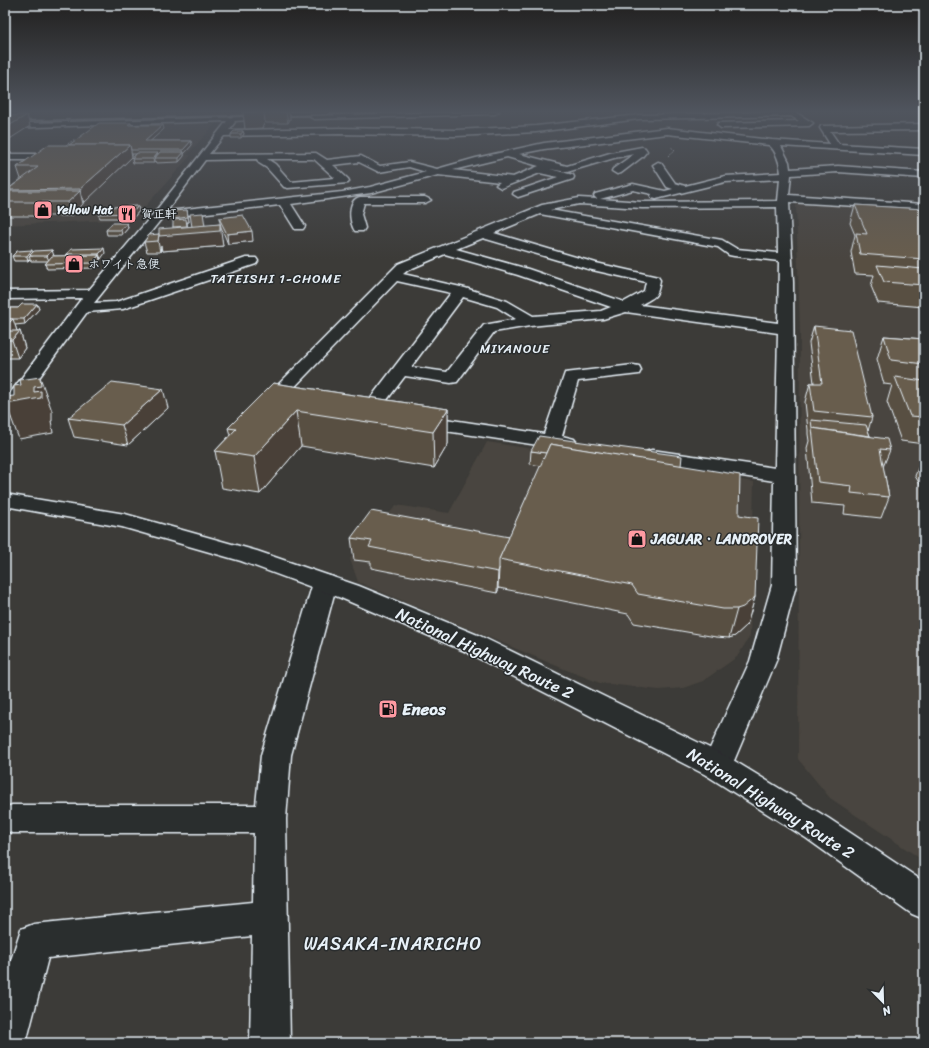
<svg xmlns="http://www.w3.org/2000/svg" width="929" height="1048" font-family="Sriracha,'Klee One',sans-serif">
<rect width="100%" height="100%" fill="#3c3b38"/>
<filter id="ink" filterUnits="userSpaceOnUse"><feTurbulence type="fractalNoise" baseFrequency=".025" numOctaves="2"/><feDisplacementMap in="SourceGraphic" scale="8" xChannelSelector="R" yChannelSelector="G"/><feConvolveMatrix kernelMatrix="1 2 1 2 8 2 1 2 1" color-interpolation-filters="sRGB"/></filter>
<g filter="url(#ink)">
<g fill="#49453f">
<polygon points="213,120 217,122 187,155 191,155 134,219 5,225 5,192 51,156 56,156 100,123"/>
<polygon points="803,201 924,210 924,861 830,798 798,759 800,331 796,203"/>
<polygon points="487,442 754,482 750,636 737,657 703,681 683,688 659,690 600,683 564,669 358,582 350,559 368,526 382,523 396,505 449,513"/>
</g>
<g fill="none" stroke-linecap="round" stroke-linejoin="round">
<g stroke="#e8f1f8" stroke-width="3">
<g id="minor">
<polygon points="257,112 330,112 327,114 499,112 495,114 314,119 310,117 313,115 259,116 255,114"/>
<path d="M763 112H795L813 123 809 126 721 128 717 125 718 123 799 121 791 116 639 119 536 132 456 136 339 134 224 136 209 154 316 153 327 160 361 156 380 166 409 162 437 169 476 158 544 143 667 128 772 140 830 144 820 128 821 126 924 124V130L830 131 839 144 924 149V155L781 146 789 162 790 169 838 166 924 172V178L838 172 791 175 789 195 924 204V210L789 202 793 282 796 585 776 661 728 775 717 778 706 775 702 766 750 661 772 585 774 481 652 462 645 460 642 456 645 452 652 450 775 468 778 333 626 312 603 319 530 326 494 332 457 382 451 383 405 376 374 417 368 418 362 417 359 413 451 293 397 281 279 403 273 404 267 403 264 399 398 264 542 205 579 198 597 199 594 196 595 194 633 184 665 191 673 189 667 187 653 165 658 162 661 163 675 183 685 186 725 176 781 173C780 164 777 152 769 145L667 134 544 149 519 154 567 166 610 153 642 147 645 148 647 151 642 157 621 173 617 174 612 171 613 169 634 154 614 158 567 172 550 169 573 175 574 177 573 179 518 197 513 194 514 192 558 177 540 173 501 188 496 185 500 182 438 175 371 193 291 204 305 226 303 229H295L280 205 162 218 94 303 116 302 246 258H256L258 261 256 264 123 309 87 312 11 416 5 417V400L82 298 5 299V291L89 290 154 213 227 121 5 128V122L246 116H249L250 118 249 120 234 121 235 122 229 130 339 128 456 130 536 126 639 115ZM507 157 539 166 513 177 453 170ZM257 159 259 163 267 168 284 187 288 188 348 183 349 181 348 179 333 165 359 162 379 172 409 167 426 172 370 187 342 192 167 211 205 160ZM267 159H314L335 178 291 182 275 164ZM780 179 778 201 642 202 600 199 633 190 652 194 651 196 652 198 656 199 725 182ZM579 204 642 208 777 207 778 253 737 249 722 240 550 210ZM540 214 718 247 729 255 734 256 779 261 778 323 640 305C656 296 657 298 660 280L658 277 596 263 494 233ZM483 238 588 269 646 282 644 291 624 302 528 269 456 249ZM445 254 518 275 611 307 601 311 533 316 507 301 465 288 403 274 408 270ZM463 297 497 307 516 319 484 325 447 372 411 367Z"/>
<polygon points="5,154 47,154 52,157 47,160 5,160"/>
<path d="M360 197H425L431 200 425 203H364L361 214 365 228 363 231H355C349 222 347 200 360 197Z"/>
<polygon points="633,365 639,366 641,370 639,374 578,381 562,436 574,439 577,443 574,447 567,449 551,447 419,427 412,425 410,421 412,417 419,415 544,434 565,373"/>
<polygon points="325,575 333,577 337,583 291,755 286,819 290,1043 250,1043 252,936 48,958 26,1043 5,1043 5,979 21,929 34,924 253,902 254,833 12,833 5,830 5,808 12,805 256,805 261,755 313,583 317,577"/>
</g>
</g>
<g stroke="#e8f1f8" stroke-width="3">
<polygon id="highway" points="5,494 125,514 257,551 359,586 480,636 728,757 828,818 924,882 924,919 912,914 806,838 706,775 462,650 341,598 241,561 122,527 5,506"/>
</g>
<g stroke="#e8f1f8" stroke-width="1" stroke-dasharray="1.5 1.5" stroke-linecap="butt">
<polyline points="63,147 75,139"/>
<polyline points="668,156 675,150 671,147"/>
</g>
<use href="#minor" fill="#2a2d2e" fill-rule="evenodd"/>
<use href="#highway" fill="#2a2d2e" fill-rule="evenodd"/>
<g stroke="#e8f1f8" stroke-width="1.5">
<polyline points="279,116 423,112"/>
<polyline points="5,123 253,116"/>
</g>
</g>
<g fill="#595043" stroke="#e8f1f8">
<polygon points="243,112 289,112 290,119 288,123 266,123 265,122 262,128 245,129"/>
<polygon points="131,123 132,125 164,129 150,141 191,141 192,145 184,154 184,156 179,162 156,163 155,161 154,163 133,163 132,159 136,154 132,154 132,157 83,203 83,204 71,216 5,216 5,191 7,191 7,190 21,179 17,167 69,145"/>
<polygon points="243,131 244,134 241,138 231,138 231,134"/>
<polygon points="855,205 924,209 924,307 878,303 871,286 874,275 855,274 851,252 855,235 850,223"/>
<polygon points="138,206 139,211 133,218 100,218 98,214"/>
<polygon points="187,210 189,222 187,222 187,227 205,226 222,239 223,246 162,251 161,246 160,252 147,252 144,242 159,234 173,228"/>
<polygon points="219,218 253,241 228,244 221,227"/>
<polygon points="127,223 128,228 122,235 107,235 106,230"/>
<polygon points="52,250 53,256 67,256 67,254 105,253 100,259 100,260 94,268 47,269 45,264 48,261 31,261 30,259 28,261 14,261 12,256"/>
<polygon points="37,304 39,309 25,324 15,325 17,331 20,331 25,348 18,358 5,358 5,308 18,308"/>
<polygon points="814,326 872,417 868,431 870,436 890,450 883,467 889,497 881,518 844,514 845,506 812,503 807,448 809,441 808,434 808,430 805,402 810,383 814,383 809,343"/>
<polygon points="884,336 924,339 924,444 901,441 887,402 892,385 884,384 877,359"/>
<polygon points="273,383 448,409 448,444 434,468 301,446 260,494 222,488 215,451 230,435 228,428"/>
<polygon points="168,408 128,445 74,437 68,418"/>
<polygon points="531,451 681,465 739,515 755,597 747,625 735,636 729,638 716,637 634,623 628,614 499,588 497,593 371,568 371,562 354,560 351,538 509,537 541,466 530,464"/>
<polygon points="924,453 924,486 921,486 915,476"/>
</g>
<g fill="#484137" stroke="#e8f1f8">
<polygon points="243,112 264,112 265,122 262,128 245,129"/>
<polygon points="286,112 289,112 290,119 288,123"/>
<polygon points="27,115 30,126 5,142 5,128"/>
<polygon points="163,125 164,129 146,145 145,141"/>
<polygon points="243,131 244,134 241,138 241,134"/>
<polygon points="191,141 192,145 184,154 183,150"/>
<polygon points="130,145 132,157 84,203 80,189"/>
<polygon points="184,152 184,156 179,162 179,158"/>
<polygon points="158,153 159,157 155,158 155,161 154,163 153,159"/>
<polygon points="80,191 83,204 71,216 68,202"/>
<polygon points="138,206 139,211 133,218 132,213"/>
<polygon points="187,210 189,222 187,222 188,231 174,232 173,227 174,223 173,219"/>
<polygon points="127,223 128,228 122,235 121,230"/>
<polygon points="220,224 223,246 162,251 161,246 160,252 158,241 159,233"/>
<polygon points="252,231 253,241 228,244 227,234"/>
<polygon points="104,248 105,253 101,259 99,254"/>
<polygon points="32,250 33,256 29,256 30,259 28,261 27,256"/>
<polygon points="52,250 54,256 49,261 47,256"/>
<polygon points="99,255 100,260 94,268 93,263"/>
<polygon points="37,304 39,309 25,324 24,319"/>
<polygon points="13,319 17,331 5,340 5,327"/>
<polygon points="20,331 25,348 18,358 12,340"/>
<polygon points="40,377 52,411 52,421 51,421 52,426 53,433 19,439 6,404 34,387"/>
<polygon points="163,389 168,408 128,445 122,425"/>
<polygon points="448,409 448,444 434,468 433,432"/>
<polygon points="296,411 301,446 260,494 254,457"/>
<polygon points="499,568 498,588 499,588 497,593 498,572"/>
<polygon points="755,597 747,625 735,636 729,638 737,609"/>
</g>
<g fill="#675d4e" stroke="#e8f1f8">
<polygon points="27,115 5,128 5,116"/>
<polygon points="99,123 131,123 128,125 163,125 145,141 191,141 183,150 131,150 130,145 69,145"/>
<polygon points="234,131 243,131 241,134 231,134"/>
<polygon points="48,145 130,145 80,189 7,190 38,167 17,167"/>
<polygon points="160,152 184,152 179,158 155,158"/>
<polygon points="137,153 158,153 153,159 132,159"/>
<polygon points="5,191 80,191 68,202 5,202"/>
<polygon points="855,205 924,209 924,259 860,254 856,233 867,234"/>
<polygon points="138,206 132,213 98,214 105,207"/>
<polygon points="187,210 188,217 173,219 172,211"/>
<polygon points="203,213 205,226 192,227 190,214"/>
<polygon points="243,215 252,231 227,234 219,218"/>
<polygon points="186,219 187,226 173,227 173,220"/>
<polygon points="112,223 127,223 121,230 106,230"/>
<polygon points="220,224 220,231 159,236 159,229"/>
<polygon points="159,234 158,241 144,242 149,235"/>
<polygon points="104,248 99,254 67,254 71,249"/>
<polygon points="32,250 27,256 12,256 17,251"/>
<polygon points="52,250 47,256 29,256 34,251"/>
<polygon points="99,255 93,263 45,264 52,256"/>
<polygon points="877,265 924,269 924,285 884,282"/>
<polygon points="22,304 37,304 24,319 5,319 5,308 18,308"/>
<polygon points="5,319 13,319 5,327"/>
<polygon points="814,326 851,330 872,417 814,411 810,383 822,383"/>
<polygon points="5,331 20,331 12,340 5,340"/>
<polygon points="884,336 924,339 924,364 891,360"/>
<polygon points="40,377 41,386 34,387 34,392 41,391 41,398 6,404 6,397 14,396 14,386 21,385 20,380"/>
<polygon points="895,377 924,381 924,417 910,416"/>
<polygon points="112,382 163,389 122,425 68,418"/>
<polygon points="273,383 448,409 433,432 296,411 254,457 215,451 236,429 228,428"/>
<polygon points="811,420 866,425 870,436 812,428"/>
<polygon points="812,428 887,439 890,450 880,449 889,497 851,493 852,486 818,482"/>
<polygon points="539,436 682,456 681,466 550,444 546,453 531,451"/>
<polygon points="550,444 740,475 739,515 758,518 755,597 743,607 737,609 723,609 638,594 632,585 499,559"/>
<polygon points="371,511 509,537 499,559 499,568 498,572 369,547 372,541 351,538"/>
</g>
</g>
<linearGradient id="sky" x2="0" y2="1"><stop stop-color="#21201f"/><stop offset="0.43" stop-color="#50555e"/><stop offset="1" stop-color="#50555e" stop-opacity="0"/></linearGradient>
<rect width="929" height="259" fill="url(#sky)"/>
<defs>
<g id="shop-square" transform="scale(1)"><rect x="-9" y="-9" width="18" height="18" rx="4" fill="#ff9aa2" stroke="#2a2d2e"/><path d="M-5-2.5h2.3a2.7 3.5 0 0 1 5.4 0H5L5.5 6h-11ZM-1.5-2.5h3a1.5 2.3 0 0 0-3 0Z" fill="#111"/></g>
<g id="restaurant-square" transform="scale(1)"><rect x="-9" y="-9" width="18" height="18" rx="4" fill="#ff9aa2" stroke="#2a2d2e"/><path d="M-5-6h1v4h1v-4h1v4h1v-4h1v5L-1.5 .5V6h-2V.5L-5-1ZM5-6V6H3V1.5H1.5Q1.5-4 5-6Z" fill="#111"/></g>
<g id="fuel-square" transform="scale(1)"><rect x="-9" y="-9" width="18" height="18" rx="4" fill="#ff9aa2" stroke="#2a2d2e"/><path d="M-5.5-6h7V0h2V4h1.3V-2.5L3-4.5l.8-.8L6-3V5H2.5V1h-1V6h-7ZM-4.2-4.7v3.2H.2V-4.7Z" fill="#111"/></g>
</defs>
<g fill-rule="evenodd">
<use href="#shop-square" x="43" y="210"/>
<use href="#restaurant-square" x="127" y="214"/>
<use href="#shop-square" x="74" y="264"/>
<use href="#shop-square" x="637" y="539"/>
<use href="#fuel-square" x="388" y="709"/>
</g>
<g text-anchor="middle" dominant-baseline="central" stroke-width="3" stroke-linejoin="round" paint-order="stroke">
<g font-size="12" font-weight="bold" fill="#e8f1f8" stroke="#2a2d2e" text-anchor="start">
<text x="57" y="210">Yellow Hat</text>
<text x="141" y="214">賀正軒</text>
<text x="88" y="264">ホワイト急便</text>
</g>
<g font-size="13" letter-spacing="1" fill="#e8f1f8" stroke="#2a2d2e">
<text x="276" y="278">TATEISHI 1-CHOME</text>
<text x="515" y="348">MIYANOUE</text>
</g>
<g font-size="14" font-weight="bold" fill="#e8f1f8" stroke="#2a2d2e" text-anchor="start">
<text x="651" y="539">JAGUAR・LANDROVER</text>
</g>
<g font-size="17" fill="#e8f1f8" stroke="#2a2d2e">
<text transform="translate(485 653) rotate(25)">National Highway Route 2</text>
<text transform="translate(771 803) rotate(32)">National Highway Route 2</text>
</g>
<g font-size="17" font-weight="bold" fill="#e8f1f8" stroke="#2a2d2e" text-anchor="start">
<text x="402" y="709">Eneos</text>
</g>
<g font-size="18" letter-spacing="1" fill="#e8f1f8" stroke="#2a2d2e">
<text x="393" y="944">WASAKA-INARICHO</text>
</g>
</g>
<rect width="929" height="1048" fill="none" stroke="#2a2d2e" stroke-width="20"/>
<rect x="10" y="10" width="909" height="1028" fill="none" stroke="#e8f1f8" stroke-width="1.5" filter="url(#ink)"/>
<g transform="translate(883 1002) rotate(157)" stroke="#2a2d2e" stroke-width="3" paint-order="stroke">
<path d="M0-3L7 15L0 10L-7 15Z" fill="#e8f1f8"/>
<text y="-6" font-size="11" font-weight="bold" text-anchor="middle" fill="#e8f1f8">N</text>
</g>
</svg>
